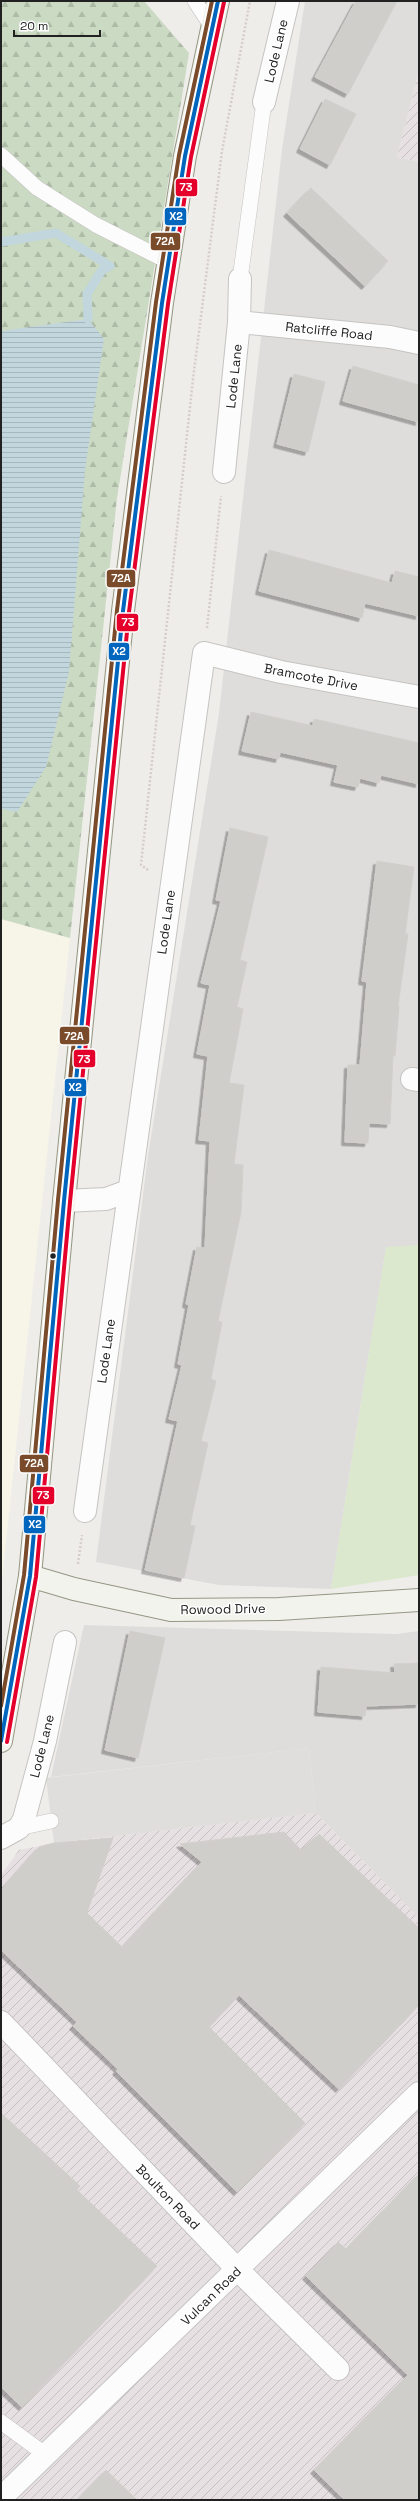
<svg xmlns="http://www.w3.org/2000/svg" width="420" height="2501" font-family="'Space Grotesk',sans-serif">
<defs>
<pattern id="industrial-furrows" width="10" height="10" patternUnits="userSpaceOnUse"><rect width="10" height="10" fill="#e7e0e3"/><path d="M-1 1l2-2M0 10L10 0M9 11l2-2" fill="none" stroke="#c6c0c2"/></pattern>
<pattern id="forest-firs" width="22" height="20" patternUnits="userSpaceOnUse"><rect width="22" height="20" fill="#cbdac3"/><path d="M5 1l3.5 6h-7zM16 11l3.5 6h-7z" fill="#aebba7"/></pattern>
<pattern id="water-rules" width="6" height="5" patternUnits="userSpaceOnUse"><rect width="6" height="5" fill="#c2d7dd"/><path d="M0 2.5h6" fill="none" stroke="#a6b8bd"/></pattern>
<filter id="shadow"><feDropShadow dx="-3.5" dy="3.5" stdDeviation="0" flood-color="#0004"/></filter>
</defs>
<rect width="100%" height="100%" fill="#efedea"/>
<g fill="#dedddb">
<polygon points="305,1 419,1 419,71 397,157 419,162 419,1245 386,1248 331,1589 219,1585 96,1562 148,1156 219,713 282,149"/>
<polygon points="84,1625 396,1634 419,1631 419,1918 316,1813 309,1748 51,1777"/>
</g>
<g fill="url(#industrial-furrows)">
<polygon points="419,71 419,162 397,157"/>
<polygon points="316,1813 419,1918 419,2500 1,2500 1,1875 19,1850 54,1843"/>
</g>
<polygon fill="#f6f5e8" points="1,919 70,938 1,1589"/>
<polygon fill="#dbe8cd" points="419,1245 419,1575 331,1589 386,1247"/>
<polygon fill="url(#forest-firs)" points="1,1 144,1 189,53 117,498 70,938 1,919"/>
<polygon fill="#dfdedd" points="309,1748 316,1813 54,1843 46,1778"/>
<polygon fill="url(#water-rules)" points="88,319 104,339 85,470 69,672 46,767 17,812 1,809 1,331"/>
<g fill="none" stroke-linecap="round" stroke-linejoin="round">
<g stroke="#c2d7dd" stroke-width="9">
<polyline points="1,242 56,233 110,266"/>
<polyline points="88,319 87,294 102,270 110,266"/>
</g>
</g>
<g fill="#d0cecb" stroke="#d2cfcc" filter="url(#shadow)">
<polygon points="356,1 397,1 348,94 315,77"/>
<polygon points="325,99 356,114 330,165 300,149"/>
<polygon points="311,188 388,261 365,286 287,213"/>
<polygon points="353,366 419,385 419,422 343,401"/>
<polygon points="294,374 325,382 308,452 277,444"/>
<polygon points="269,550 392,583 395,571 419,577 419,616 365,603 362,618 259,591"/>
<polygon points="251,712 313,726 314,719 419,743 419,784 381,775 379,783 360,778 358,787 334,782 338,765 280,752 279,759 242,751"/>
<polygon points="230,828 268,837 240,960 247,962 237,1007 243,1009 229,1083 244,1085 234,1164 243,1165 241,1212 218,1321 222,1322 211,1379 216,1381 201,1441 208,1443 190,1525 195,1526 184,1578 145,1570 178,1421 169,1419 182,1365 178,1364 189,1305 186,1304 197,1247 205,1248 210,1141 199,1140 208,1056 197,1054 210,985 201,983 221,901 216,900"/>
<polygon points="377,861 414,867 405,934 408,934 398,1006 399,1006 395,1056 393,1055 390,1124 369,1123 368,1143 345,1142 348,1065 360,1065 367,982 362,981"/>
<polygon points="130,1631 165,1638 138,1758 105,1750"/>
<polygon points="419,1663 419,1704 366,1706 365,1716 318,1712 321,1667 395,1673 394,1664"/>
<polygon points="284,1832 301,1850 319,1834 419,1928 419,2005 339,2089 239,1995 209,2027 305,2123 237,2192 116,2071 118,2069 73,2026 77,2022 1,1950 1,1890 39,1847 54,1843 113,1838 87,1913 122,1947 202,1862 180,1844"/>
<polygon points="1,2113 80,2186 77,2190 157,2266 22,2407 1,2387"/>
<polygon points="419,2174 419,2500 345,2500 314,2470 408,2375 306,2276 338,2242 346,2249"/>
<polygon points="106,2470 137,2500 77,2500"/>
</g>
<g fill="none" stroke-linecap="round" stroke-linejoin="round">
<g stroke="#c5c4c2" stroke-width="16">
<g id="lane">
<polyline points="195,1 212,27"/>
<polyline points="1,155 37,188 96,225 169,262"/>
<polyline points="240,279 264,102"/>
<polyline points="19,1828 51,1821"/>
<polyline points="1,2422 46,2455"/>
</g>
</g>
<g stroke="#c5c4c2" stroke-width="24">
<g id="street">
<polyline points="264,102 288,1"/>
<polyline points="239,322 390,337 419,343"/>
<polyline points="224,472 239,322 240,279"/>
<polyline points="412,1079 419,1080"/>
<polyline points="64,1201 106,1199 128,1191"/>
<polyline points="85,1511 204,653 281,672 419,697"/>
<polyline points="1,1838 19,1828 24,1819 45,1741 65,1642"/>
<polyline points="1,2022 238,2270 338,2369"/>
<polyline points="1,2498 419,2093"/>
</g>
</g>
<g stroke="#959784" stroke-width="24">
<g id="secondary">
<polyline points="30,1576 74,1589 171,1610 279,1609 419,1600"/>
<polyline points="1,1741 30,1576 64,1201 123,611 162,303 185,156 218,1"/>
</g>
</g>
<g stroke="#d6ccca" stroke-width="2.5" stroke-dasharray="2 2" stroke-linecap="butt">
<polyline points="207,628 221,496"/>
<polyline points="148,870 141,865 193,379 222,151 250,1"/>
<polyline points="78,1564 82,1535"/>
</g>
<use href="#lane" stroke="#fdfcfc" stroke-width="15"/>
<use href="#street" stroke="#fdfcfc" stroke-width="22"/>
<use href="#secondary" stroke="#f2f3ed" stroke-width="22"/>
<g stroke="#fff" stroke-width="7">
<polyline id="bus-1" points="1,1741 30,1576 64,1201 123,611 162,303 185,156 218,1"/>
</g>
<g stroke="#fff" stroke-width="7">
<polyline id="bus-2" points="7,1742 36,1577 70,1202 129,612 168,304 191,157 224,2"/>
</g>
<g stroke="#fff" stroke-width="7">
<polyline id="bus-3" points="1,1706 24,1575 58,1200 117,610 156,302 179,155 212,1"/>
</g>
<use href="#bus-1" stroke="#0065bd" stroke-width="4"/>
<use href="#bus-2" stroke="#e4002b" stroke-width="4"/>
<use href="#bus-3" stroke="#7a4b2a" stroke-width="4"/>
</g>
<circle fill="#212121" stroke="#fff" stroke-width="1.5" cx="53" cy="1256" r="3.5"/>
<g text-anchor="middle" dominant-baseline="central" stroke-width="3" stroke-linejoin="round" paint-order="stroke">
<g font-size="13" fill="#212121" stroke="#fff">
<text transform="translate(276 51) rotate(-77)">Lode Lane</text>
<text transform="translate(329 331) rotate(6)">Ratcliffe Road</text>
<text transform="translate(234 376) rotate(-84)">Lode Lane</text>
<text transform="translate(311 677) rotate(11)">Bramcote Drive</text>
<text transform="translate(166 922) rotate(-82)">Lode Lane</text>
<text transform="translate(106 1351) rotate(-82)">Lode Lane</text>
<text transform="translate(223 1609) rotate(-1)">Rowood Drive</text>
<text transform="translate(42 1746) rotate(-76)">Lode Lane</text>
<text transform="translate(168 2197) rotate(46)">Boulton Road</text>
<text transform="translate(211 2296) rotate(-44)">Vulcan Road</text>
</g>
</g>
<g stroke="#fff" stroke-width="1.5">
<rect x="175" y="178" width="23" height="19" rx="4" fill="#e4002b"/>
<rect x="164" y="207" width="23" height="19" rx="4" fill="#0065bd"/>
<rect x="150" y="232" width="31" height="19" rx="4" fill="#7a4b2a"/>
<rect x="106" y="569" width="30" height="19" rx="4" fill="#7a4b2a"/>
<rect x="116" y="613" width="23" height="19" rx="4" fill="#e4002b"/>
<rect x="108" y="642" width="22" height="19" rx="4" fill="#0065bd"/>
<rect x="59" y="1026" width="31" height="19" rx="4" fill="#7a4b2a"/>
<rect x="73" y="1049" width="23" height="19" rx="4" fill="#e4002b"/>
<rect x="64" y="1078" width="23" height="19" rx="4" fill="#0065bd"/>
<rect x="19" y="1454" width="30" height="19" rx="4" fill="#7a4b2a"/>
<rect x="32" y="1486" width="23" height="19" rx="4" fill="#e4002b"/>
<rect x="23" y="1515" width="23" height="19" rx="4" fill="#0065bd"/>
</g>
<g font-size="11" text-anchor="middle" font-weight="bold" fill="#fff">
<text x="186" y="191">73</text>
<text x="176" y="220">X2</text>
<text x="165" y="245">72A</text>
<text x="121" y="582">72A</text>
<text x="128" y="626">73</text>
<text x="119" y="655">X2</text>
<text x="74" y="1040">72A</text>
<text x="84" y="1063">73</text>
<text x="75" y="1091">X2</text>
<text x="34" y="1467">72A</text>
<text x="43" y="1499">73</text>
<text x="35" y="1528">X2</text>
</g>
<rect width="420" height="2501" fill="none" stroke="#212121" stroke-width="4"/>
<path d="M14 30v6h86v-6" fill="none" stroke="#212121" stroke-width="2"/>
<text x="20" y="30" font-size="12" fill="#212121" stroke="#ffffff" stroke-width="3" paint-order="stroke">20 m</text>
</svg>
